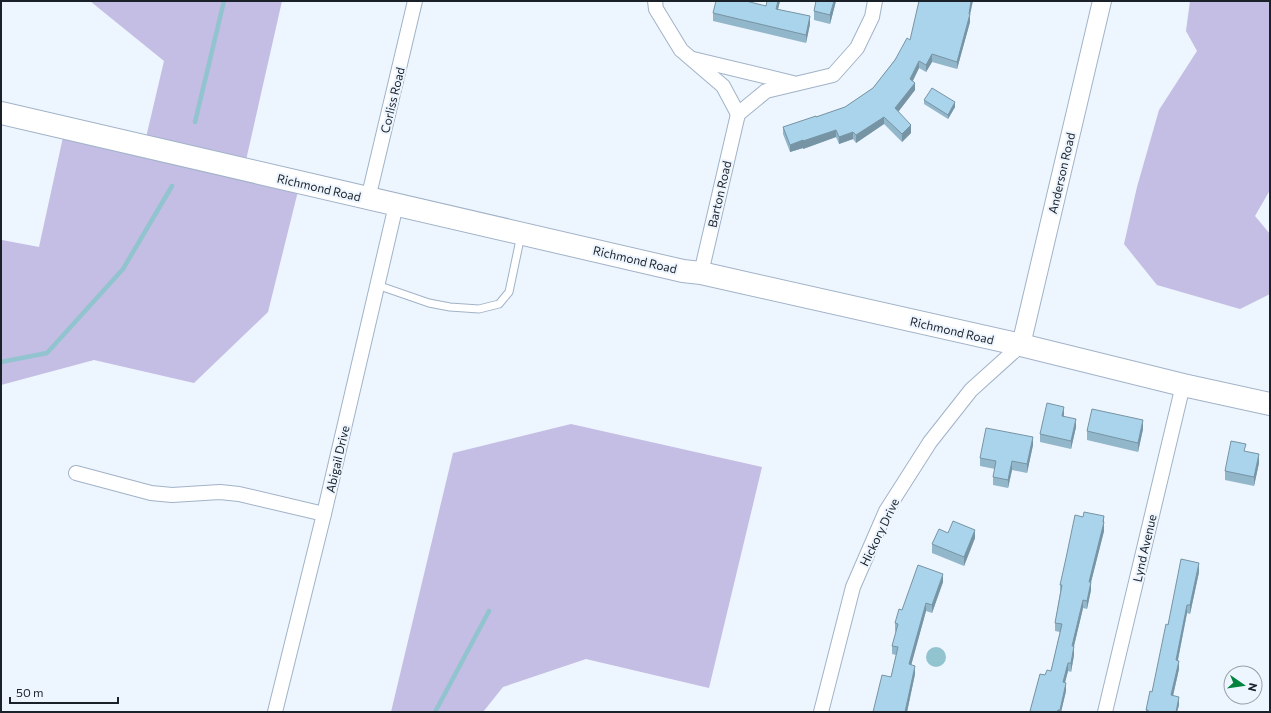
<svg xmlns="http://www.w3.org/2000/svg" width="1271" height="713" font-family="Commissioner,sans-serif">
<rect width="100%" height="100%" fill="#edf5fe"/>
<g fill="#c4bde4">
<polygon points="90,1 282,1 244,169 300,183 268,312 194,383 94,360 1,385 2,240 39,247 65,128 144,146 164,61"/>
<polygon points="1190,1 1270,1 1270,190 1255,216 1270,234 1270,294 1240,309 1157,285 1124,244 1137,187 1159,110 1197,51 1186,31"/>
<polygon points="571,424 762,467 709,688 586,659 503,687 483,712 391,712 453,453"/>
</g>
<circle fill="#92c4cf" cx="936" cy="657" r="10"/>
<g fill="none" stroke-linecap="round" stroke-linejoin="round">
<g stroke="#92c4cf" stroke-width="4.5">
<polyline points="195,122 224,1"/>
<polyline points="1,362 47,353 123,269 172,186"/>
<polyline points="435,712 489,611"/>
</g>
<g stroke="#a1b3c8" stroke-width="9">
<polyline id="service" points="377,285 429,303 450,307 479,309 499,304 509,292 521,235"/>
</g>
<g stroke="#a1b3c8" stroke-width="16">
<g id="minor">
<polyline points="655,1 656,9 681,50 723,86 738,114"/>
<polyline points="693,59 793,83"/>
<polyline points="738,114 766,91 833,75 857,48 872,17 875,1"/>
<polyline points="368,199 415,1"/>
<polyline points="701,273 738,114"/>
<polyline points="76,473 151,493 172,495 220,492 239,494 324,514"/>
<polyline points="275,712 324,514 396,205"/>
<polyline points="821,712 853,587 886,511 930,442 971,390 1021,345"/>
<polyline points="1105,712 1183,385"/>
</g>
</g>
<g stroke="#a1b3c8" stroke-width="20">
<polyline id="tertiary" points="1021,345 1102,1"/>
</g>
<g stroke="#a1b3c8" stroke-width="24">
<polyline id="primary" points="1,113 683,271 701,273 1021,345 1183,385 1270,404"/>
</g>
<use href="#service" stroke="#fff" stroke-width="7"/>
<use href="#minor" stroke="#fff" stroke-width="14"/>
<use href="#tertiary" stroke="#fff" stroke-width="18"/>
<use href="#primary" stroke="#fff" stroke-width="22"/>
</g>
<g fill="#92b6ca">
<polygon points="767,1 780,1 778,9 810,24 806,43 713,21 713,13 766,6"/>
<polygon points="816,1 836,1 830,24 814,20 814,11"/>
<polygon points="970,15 970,22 957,69 932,62 926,72 919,68 913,81 915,90 898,112 911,133 902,142 884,124 856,143 853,139 839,144 836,137 803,149 803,148 790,152 783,134 783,127 816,117 845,107 873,88 910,40"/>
<polygon points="924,100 955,107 948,119 924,104"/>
<polygon points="1064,416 1076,427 1071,449 1040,442 1040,434"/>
<polygon points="1143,429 1138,452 1087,440 1087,431"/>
<polygon points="1033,445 1027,473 1012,470 1008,488 993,485 993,477 995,469 980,466 980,458"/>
<polygon points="1246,452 1259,463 1254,486 1225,480 1225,471"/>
<polygon points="1104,516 1104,531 1091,582 1091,590 1087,609 1083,608 1074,646 1074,655 1071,672 1068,671 1065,682 1066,691 1061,712 1030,712 1040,674 1045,675 1051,671 1060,632 1055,631 1055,623 1060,593 1060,585 1083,517"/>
<polygon points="948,533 975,538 964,566 932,553 932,544"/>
<polygon points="1199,572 1190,614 1187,613 1178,660 1179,669 1173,696 1179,705 1177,712 1146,712 1146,710 1152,692 1168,625"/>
<polygon points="943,582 932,613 926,611 911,665 915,674 907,712 873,712 891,677 896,655 892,654 892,646 896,632 895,631 895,623 902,610"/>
</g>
<g fill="#7794a4">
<polygon points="778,1 780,1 776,17 776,9"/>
<polygon points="834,1 836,1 830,24 830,15"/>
<polygon points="971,1 973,1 970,15 970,22 957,69 957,62"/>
<polygon points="810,16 810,24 806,43 806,35"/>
<polygon points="932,54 932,62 926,72 926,65"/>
<polygon points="919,61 919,68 910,86 910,79"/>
<polygon points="915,83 915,90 895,116 895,108"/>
<polygon points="955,102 955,107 948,119 948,115"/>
<polygon points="884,117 884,124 856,143 856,135"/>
<polygon points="911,125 911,133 902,142 902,134"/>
<polygon points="836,130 836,137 803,149 803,141"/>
<polygon points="853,132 853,139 839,144 839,137"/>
<polygon points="803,140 803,148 790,152 790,145"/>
<polygon points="1064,407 1064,415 1062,424 1062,416"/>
<polygon points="1076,419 1076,427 1071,449 1071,441"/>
<polygon points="1143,420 1143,429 1138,452 1138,443"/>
<polygon points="1033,437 1033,445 1027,473 1027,464"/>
<polygon points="1259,454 1259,463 1254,486 1254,477"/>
<polygon points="1012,461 1012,470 1008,488 1008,480"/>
<polygon points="1104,516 1104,531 1089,590 1089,582"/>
<polygon points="975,530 975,538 964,566 964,557"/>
<polygon points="1199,563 1199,572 1190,614 1190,605"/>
<polygon points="943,574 943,582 932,613 932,605"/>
<polygon points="1091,582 1091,590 1087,609 1087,601"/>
<polygon points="1083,600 1083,608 1072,654 1072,646"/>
<polygon points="926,603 926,611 909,673 909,664"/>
<polygon points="1187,605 1187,613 1176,669 1176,660"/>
<polygon points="1074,646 1074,655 1071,672 1071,663"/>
<polygon points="1179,661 1179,669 1171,704 1171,695"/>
<polygon points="1068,663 1068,671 1063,690 1063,682"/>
<polygon points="915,666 915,674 907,712 905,712"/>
<polygon points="1066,683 1066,691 1061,712 1060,712"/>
<polygon points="1179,697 1179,705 1177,712 1176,712"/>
</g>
<g fill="#aad4eb" stroke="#7794a4">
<polygon points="716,1 746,1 766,6 767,1 778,1 776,9 810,16 806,35 713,13"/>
<polygon points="816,1 834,1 830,15 814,11"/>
<polygon points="919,1 971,1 969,14 970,14 957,62 932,54 926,65 919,61 910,79 915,83 895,108 911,125 902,134 884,117 856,135 853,132 839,137 836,130 803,141 803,140 790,145 783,127 816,116 816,117 845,107 873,88 895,60 907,38 910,40"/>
<polygon points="932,88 955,102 948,115 924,100"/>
<polygon points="1047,403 1064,407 1062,416 1076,419 1071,441 1040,434"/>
<polygon points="1092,409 1143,420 1138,443 1087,431"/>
<polygon points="986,428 1033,437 1027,464 1012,461 1008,480 993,477 996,461 980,458"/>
<polygon points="1231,441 1246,444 1244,451 1259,454 1254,477 1225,471"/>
<polygon points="1084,512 1104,516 1103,522 1104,522 1089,582 1091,582 1087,601 1083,600 1072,646 1074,646 1071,663 1068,663 1063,682 1066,683 1060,710 1058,710 1057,712 1034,712 1030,711 1040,674 1045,675 1047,670 1051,671 1062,624 1055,623 1062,585 1060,585 1066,558 1075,515 1083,517"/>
<polygon points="953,521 975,530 964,557 932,544 939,529 948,533"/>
<polygon points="1181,559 1199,563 1190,605 1187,605 1176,660 1179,661 1171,695 1179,697 1176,712 1148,712 1148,710 1146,710 1150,691 1152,692 1166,624 1168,625"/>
<polygon points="918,565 943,574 932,605 926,603 909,664 915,666 905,712 873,712 882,675 891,677 898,647 892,646 898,624 895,623 899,609 902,610"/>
</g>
<g text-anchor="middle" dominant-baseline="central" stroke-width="4" stroke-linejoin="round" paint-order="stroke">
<g font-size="12" fill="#1b2129" stroke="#edf5fe">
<text transform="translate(392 100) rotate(-76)">Corliss Road</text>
<text transform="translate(1061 173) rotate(-77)">Anderson Road</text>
<text transform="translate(319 187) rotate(13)">Richmond Road</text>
<text transform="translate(719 194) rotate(-77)">Barton Road</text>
<text transform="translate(635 259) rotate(13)">Richmond Road</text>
<text transform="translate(952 330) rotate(13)">Richmond Road</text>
<text transform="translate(337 459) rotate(-77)">Abigail Drive</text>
<text transform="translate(879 532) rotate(-64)">Hickory Drive</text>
<text transform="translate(1144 548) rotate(-77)">Lynd Avenue</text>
</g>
</g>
<rect width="1271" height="713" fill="none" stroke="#1b2129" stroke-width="4"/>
<g transform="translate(1243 685) rotate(103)"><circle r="19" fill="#edf5fe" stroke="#99a0a9"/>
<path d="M0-3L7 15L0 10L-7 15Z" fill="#03833d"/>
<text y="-6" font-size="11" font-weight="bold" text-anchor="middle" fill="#1b2129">N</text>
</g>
<path d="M10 697v6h108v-6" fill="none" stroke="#1b2129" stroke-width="2"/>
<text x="16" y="697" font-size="12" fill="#1b2129" stroke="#edf5fe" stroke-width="3" paint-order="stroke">50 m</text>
</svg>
